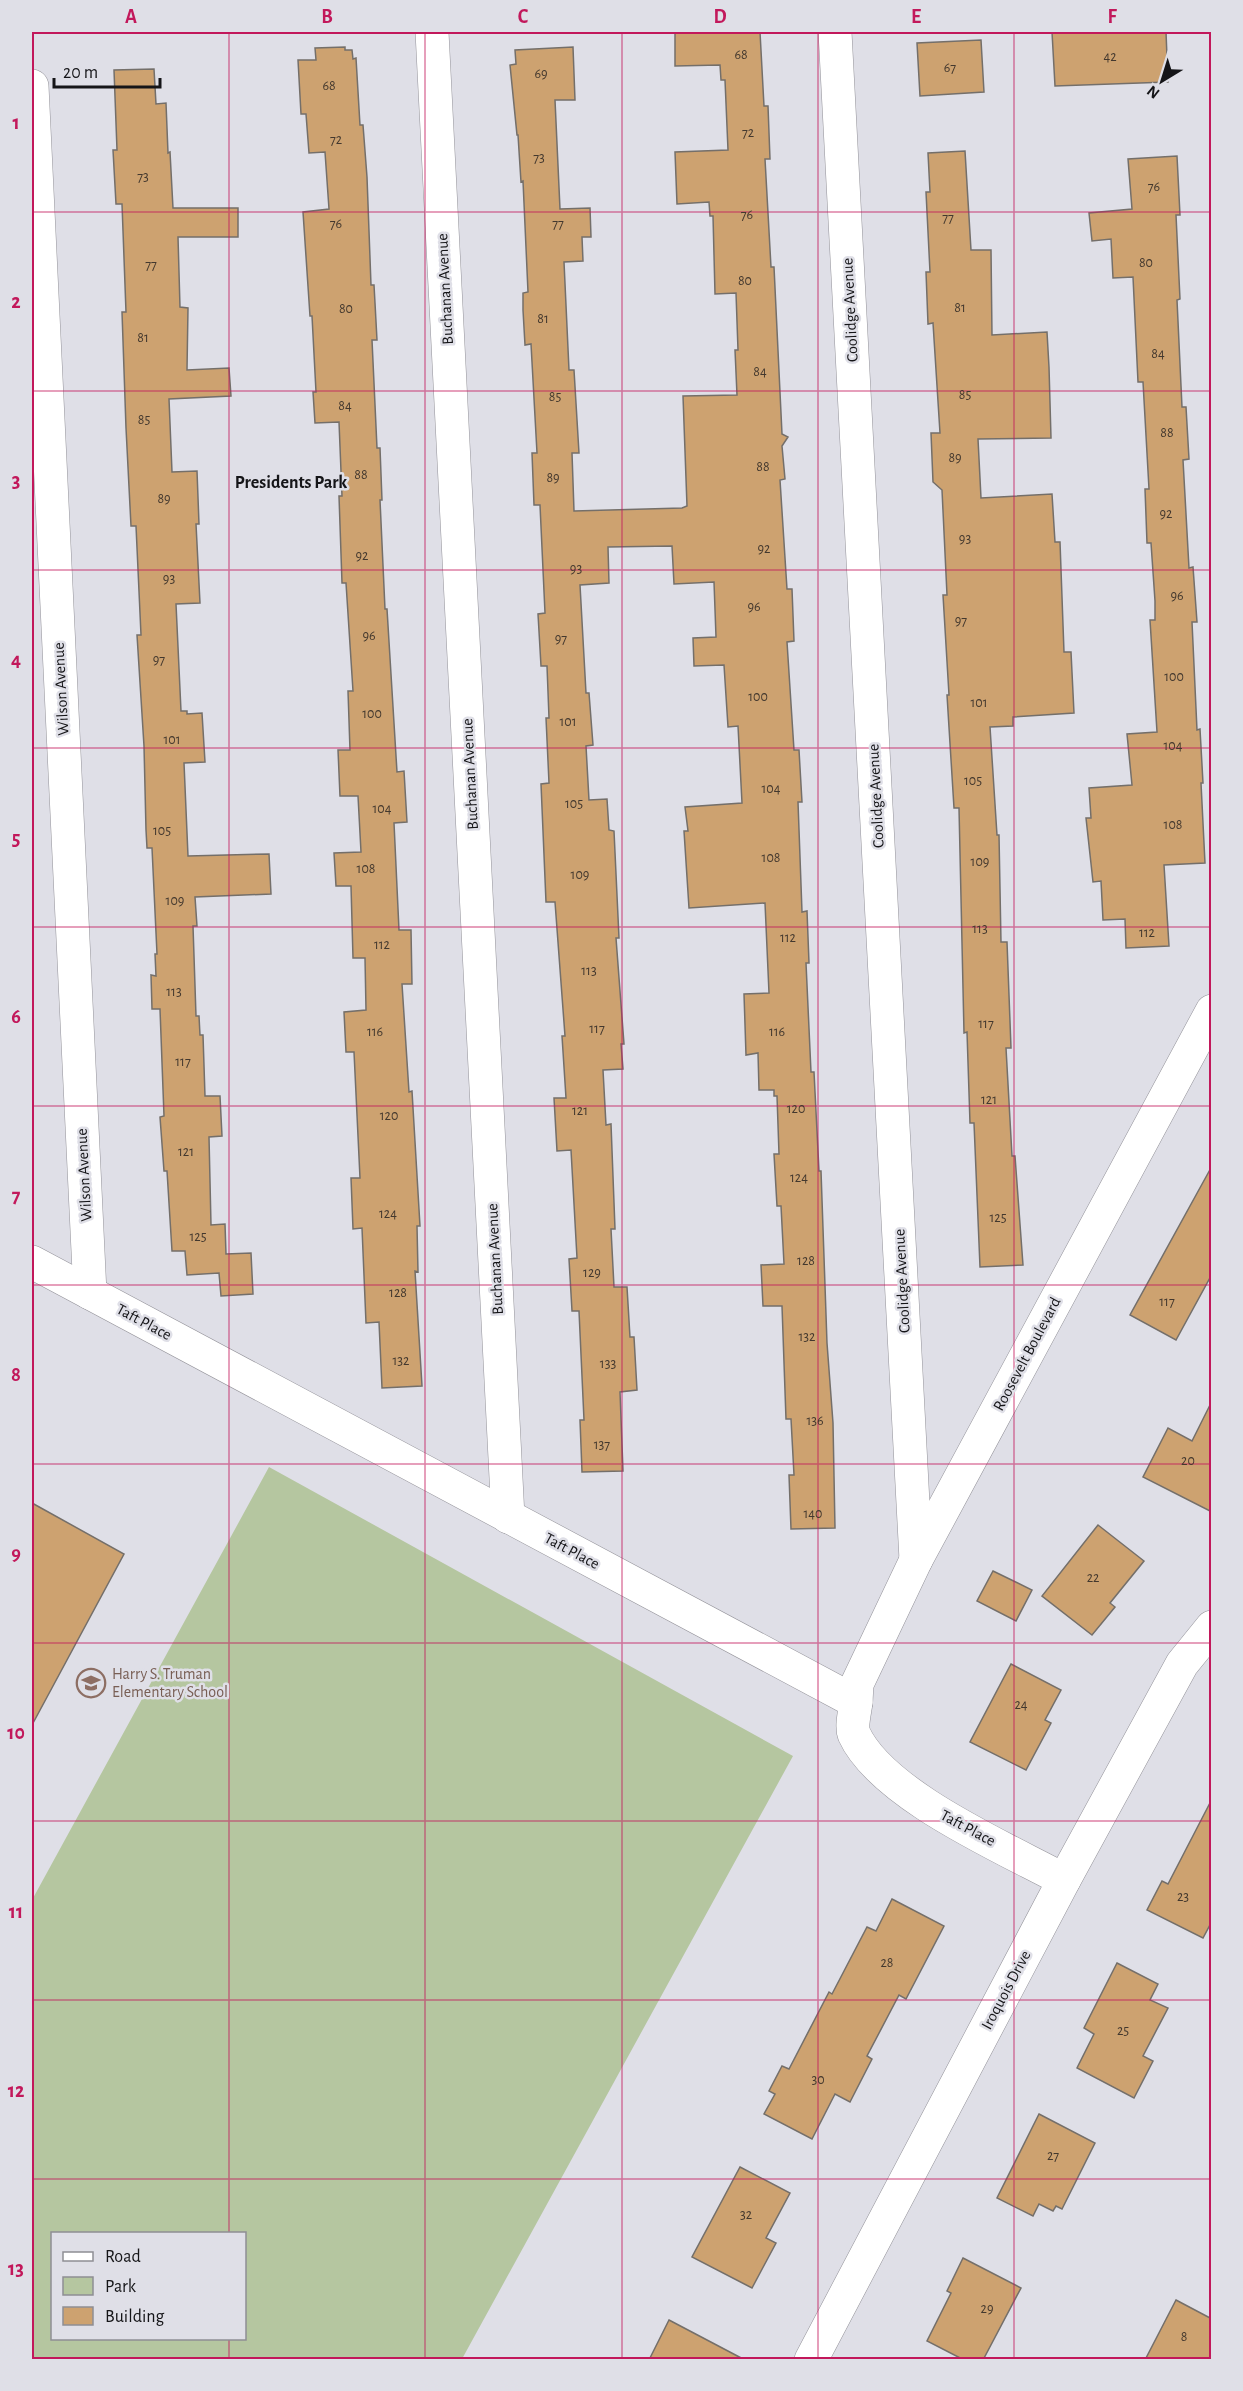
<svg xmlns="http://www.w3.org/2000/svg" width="1243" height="2391" font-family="'Alegreya Sans',sans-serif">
<rect width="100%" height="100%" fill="#dfdfe7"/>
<path fill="#b5c6a0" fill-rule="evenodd" d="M269 1467 793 1756 462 2359H32V1900ZM52 2234H244V2338H52Z"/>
<g fill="#cda270" stroke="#746f6a" stroke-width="1.5">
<polygon points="675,32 760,32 764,106 768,106 770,159 765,159 771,267 774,267 782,434 788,437 782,446 785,479 780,480 787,589 792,589 794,641 787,642 794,750 799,750 802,802 798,802 802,912 807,911 809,963 806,963 811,1072 814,1072 819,1171 821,1171 827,1343 833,1423 835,1528 791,1529 789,1475 794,1475 791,1419 786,1419 782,1306 763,1306 761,1265 784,1264 781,1206 777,1206 774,1154 779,1154 777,1096 774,1096 774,1090 759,1090 758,1053 746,1055 744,994 769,993 765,903 689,908 684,831 688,831 685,807 742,803 738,726 728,727 724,665 694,666 693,638 716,637 714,582 674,584 672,546 608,547 609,583 580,585 586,693 589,693 593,745 586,746 589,800 607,799 609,830 614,831 619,938 616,938 624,1044 621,1044 623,1069 603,1070 606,1125 611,1124 615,1229 611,1229 614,1287 627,1287 630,1337 634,1337 637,1390 620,1392 623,1471 582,1472 580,1420 584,1420 579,1311 572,1311 569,1259 577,1258 571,1150 557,1151 554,1098 566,1098 562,1036 565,1036 555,902 546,902 541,784 549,783 546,718 549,718 547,666 541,666 538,614 545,613 540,505 534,505 532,453 537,453 531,344 525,345 523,310 523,293 528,292 523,181 521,182 518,135 517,135 510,65 516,64 515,50 573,47 575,100 555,100 560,209 590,208 591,237 582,237 583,261 564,262 569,370 574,370 579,453 572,453 574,511 682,508 687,506 683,396 737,395 735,350 738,350 736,293 715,294 713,216 710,216 709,202 677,204 675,152 728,150 725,80 721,80 720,65 675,66"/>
<polygon points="1052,32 1166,32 1168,82 1055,86"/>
<polygon points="981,40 984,92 920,96 917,43"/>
<polygon points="345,47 345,50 352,50 353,59 356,58 360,125 363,125 367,177 371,285 374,285 375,303 377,340 372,340 377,448 380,448 382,500 380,500 385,609 387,609 397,772 404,771 407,822 394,823 399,930 411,930 412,984 402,984 409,1092 412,1091 420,1226 417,1226 418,1272 415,1271 422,1386 382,1388 379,1322 366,1323 362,1228 353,1229 351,1178 360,1178 354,1052 346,1052 344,1012 366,1010 365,958 353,958 351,886 336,886 334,853 361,852 358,796 340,796 338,750 350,750 348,691 353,691 346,583 342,583 339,496 342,496 339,422 315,423 313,392 316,392 312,316 310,316 303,212 329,209 325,152 309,153 306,114 301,114 298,60 316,60 315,48"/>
<polygon points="154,69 156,104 166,103 168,153 170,152 173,208 238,208 238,237 178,237 180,307 188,308 187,370 229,368 231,396 169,399 172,472 197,471 199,524 196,524 200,603 176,604 181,711 187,711 187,714 202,713 205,762 184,763 188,856 269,854 271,894 195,897 197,926 193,926 196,1016 199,1016 200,1035 203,1035 205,1096 220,1096 222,1136 209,1137 211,1225 225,1224 226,1254 251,1253 253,1294 221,1296 219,1273 187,1275 185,1251 172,1251 167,1171 164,1171 160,1117 164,1116 160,1009 152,1009 151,975 156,976 155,954 157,954 152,848 147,848 146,830 144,746 137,635 141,635 136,526 131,526 126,428 122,312 126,312 122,204 116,204 113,150 117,150 114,70"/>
<polygon points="965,151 971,250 991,250 992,335 1047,332 1049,367 1051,438 978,439 981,498 1052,494 1055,542 1060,542 1064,652 1071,652 1074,713 1013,717 1013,726 990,727 997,835 999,835 1001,942 1007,942 1011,1048 1006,1048 1012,1156 1015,1156 1023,1265 980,1267 974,1123 970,1123 967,1032 964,1033 959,808 954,808 947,695 949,695 943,595 947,595 942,490 933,482 931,433 940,433 933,323 928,324 926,272 930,272 926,192 930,192 928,153"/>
<polygon points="1177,156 1180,215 1176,215 1180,299 1177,300 1182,407 1186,407 1189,459 1183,460 1189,568 1193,567 1197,622 1192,622 1197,730 1200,729 1203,783 1201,783 1205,863 1164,865 1169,946 1126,948 1125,919 1103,920 1101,881 1093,882 1086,818 1091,818 1089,788 1132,785 1127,734 1157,732 1150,620 1155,620 1155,601 1151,543 1147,543 1145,489 1149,489 1143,382 1138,382 1133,277 1113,278 1111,239 1092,241 1089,213 1132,209 1128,159"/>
<polygon points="1212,1166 1212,1274 1176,1340 1130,1315"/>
<polygon points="1212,1401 1212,1512 1143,1477 1168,1428 1192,1441"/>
<polygon points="32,1503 124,1554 32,1725"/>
<polygon points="1098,1525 1144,1561 1110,1603 1115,1607 1092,1635 1042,1596"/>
<polygon points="993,1571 1032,1590 1016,1621 977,1601"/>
<polygon points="1011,1664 1061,1690 1045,1720 1051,1723 1026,1770 970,1742"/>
<polygon points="1212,1799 1212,1921 1203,1938 1147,1910 1162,1881 1168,1884"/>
<polygon points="892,1899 944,1926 906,1999 899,1995 867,2056 872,2059 850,2102 835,2094 812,2139 764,2114 775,2094 769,2091 782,2066 789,2069 829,1992 832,1994 867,1927 876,1931"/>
<polygon points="1117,1963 1158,1984 1150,2000 1168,2008 1143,2056 1153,2061 1134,2098 1077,2068 1094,2034 1084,2028"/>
<polygon points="1039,2114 1095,2143 1062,2209 1056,2206 1053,2211 1039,2204 1033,2216 997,2198"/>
<polygon points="740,2167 790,2193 766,2238 776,2243 752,2288 692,2257"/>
<polygon points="963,2258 1021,2288 983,2360 964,2360 927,2341 951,2293 947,2291"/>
<polygon points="1176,2300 1212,2319 1212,2360 1145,2360"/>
<polygon points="669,2320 745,2360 649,2360"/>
</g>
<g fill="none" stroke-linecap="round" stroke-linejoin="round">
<g stroke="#939299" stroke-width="34">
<g id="minor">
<polyline points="432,32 508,1517"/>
<polyline points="835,32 916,1560"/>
<polyline points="32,86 90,1293"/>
<path d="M32 1262 856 1702C855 1711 851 1726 854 1734 882 1795 1005 1848 1064 1880"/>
<polyline points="856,1702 857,1684 916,1560 1212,1011"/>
<polyline points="811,2360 1064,1880 1182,1664 1212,1627"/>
</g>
</g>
<use href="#minor" stroke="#fff" stroke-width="33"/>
</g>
<path fill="none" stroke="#c2185b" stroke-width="1.5" stroke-opacity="0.55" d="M229 32V2234M425 32V2360M622 32V2360M818 32V2360M1014 32V2360M32 212H1212M32 391H1212M32 570H1212M32 748H1212M32 927H1212M32 1106H1212M32 1285H1212M32 1464H1212M32 1643H1212M32 1821H1212M32 2000H1212M32 2179H1212M229 2338V2360"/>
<defs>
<g id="school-ring" transform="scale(1.5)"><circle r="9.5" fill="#dfdfe7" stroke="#8d6e63" stroke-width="1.5"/><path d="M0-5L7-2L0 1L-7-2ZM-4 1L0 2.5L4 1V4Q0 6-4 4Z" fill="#8d6e63"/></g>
</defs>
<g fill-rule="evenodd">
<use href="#school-ring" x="91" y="1683"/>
</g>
<g text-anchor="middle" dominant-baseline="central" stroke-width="5" stroke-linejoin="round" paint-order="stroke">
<g font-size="14" fill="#43382e">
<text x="741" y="55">68</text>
<text x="1110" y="57">42</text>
<text x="950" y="68">67</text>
<text x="541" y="74">69</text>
<text x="329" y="86">68</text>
<text x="748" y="133">72</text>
<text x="336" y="140">72</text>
<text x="539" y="158">73</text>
<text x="143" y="177">73</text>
<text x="1154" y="187">76</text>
<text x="747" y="215">76</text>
<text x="948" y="218">77</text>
<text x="336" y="224">76</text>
<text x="558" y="224">77</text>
<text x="1146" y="263">80</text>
<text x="151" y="265">77</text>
<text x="745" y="281">80</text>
<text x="960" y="308">81</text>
<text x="346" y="309">80</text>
<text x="543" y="319">81</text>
<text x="143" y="338">81</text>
<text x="1158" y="354">84</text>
<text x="760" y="372">84</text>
<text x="965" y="395">85</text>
<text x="555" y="397">85</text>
<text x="345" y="406">84</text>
<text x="144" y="420">85</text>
<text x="1167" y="433">88</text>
<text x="955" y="458">89</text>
<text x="763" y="467">88</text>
<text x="361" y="475">88</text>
<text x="553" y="478">89</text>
<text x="164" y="499">89</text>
<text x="1166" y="514">92</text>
<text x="965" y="539">93</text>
<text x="764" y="549">92</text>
<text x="362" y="556">92</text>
<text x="576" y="569">93</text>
<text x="169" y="579">93</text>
<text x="1177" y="596">96</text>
<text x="754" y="607">96</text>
<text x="961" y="621">97</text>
<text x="369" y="636">96</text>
<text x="561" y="639">97</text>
<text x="159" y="660">97</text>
<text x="1174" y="677">100</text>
<text x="758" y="697">100</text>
<text x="979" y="703">101</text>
<text x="372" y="714">100</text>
<text x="568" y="722">101</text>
<text x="172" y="740">101</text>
<text x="1173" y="746">104</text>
<text x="973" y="781">105</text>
<text x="771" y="789">104</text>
<text x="574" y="804">105</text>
<text x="382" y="809">104</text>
<text x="1173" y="825">108</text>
<text x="162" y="831">105</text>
<text x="771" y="858">108</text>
<text x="980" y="862">109</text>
<text x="366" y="869">108</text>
<text x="580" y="875">109</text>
<text x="175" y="901">109</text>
<text x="980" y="929">113</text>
<text x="1147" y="933">112</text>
<text x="788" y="938">112</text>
<text x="382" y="945">112</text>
<text x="589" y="971">113</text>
<text x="174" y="992">113</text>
<text x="986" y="1024">117</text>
<text x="597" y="1029">117</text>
<text x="375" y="1032">116</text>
<text x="777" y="1032">116</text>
<text x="183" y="1062">117</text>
<text x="989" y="1100">121</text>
<text x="796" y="1109">120</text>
<text x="580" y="1111">121</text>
<text x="389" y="1116">120</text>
<text x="186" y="1152">121</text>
<text x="799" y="1178">124</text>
<text x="388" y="1214">124</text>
<text x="998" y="1218">125</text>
<text x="198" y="1237">125</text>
<text x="806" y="1261">128</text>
<text x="592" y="1273">129</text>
<text x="398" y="1293">128</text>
<text x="1167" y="1302">117</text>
<text x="807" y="1337">132</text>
<text x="401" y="1361">132</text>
<text x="608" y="1364">133</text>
<text x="815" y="1421">136</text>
<text x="602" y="1445">137</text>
<text x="1188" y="1461">20</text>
<text x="813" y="1514">140</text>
<text x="1093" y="1578">22</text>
<text x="1021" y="1705">24</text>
<text x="1183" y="1897">23</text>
<text x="887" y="1963">28</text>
<text x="1123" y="2031">25</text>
<text x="818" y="2080">30</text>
<text x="1053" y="2156">27</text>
<text x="746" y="2215">32</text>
<text x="987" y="2309">29</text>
<text x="1184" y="2337">8</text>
</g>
<g font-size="16" fill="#151518" stroke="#dfdfe7">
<text transform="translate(445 289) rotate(-93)">Buchanan Avenue</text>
<text transform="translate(850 310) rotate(-93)">Coolidge Avenue</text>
<text transform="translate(61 689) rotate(-93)">Wilson Avenue</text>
<text transform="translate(470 774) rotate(-93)">Buchanan Avenue</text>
<text transform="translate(876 796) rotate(-93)">Coolidge Avenue</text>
<text transform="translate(84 1175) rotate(-93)">Wilson Avenue</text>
<text transform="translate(495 1259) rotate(-93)">Buchanan Avenue</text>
<text transform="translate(902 1281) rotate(-93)">Coolidge Avenue</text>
<text transform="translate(144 1322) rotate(28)">Taft Place</text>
<text transform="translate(1027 1354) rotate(-62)">Roosevelt Boulevard</text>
<text transform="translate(572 1551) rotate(28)">Taft Place</text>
<text transform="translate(968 1828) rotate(28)">Taft Place</text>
<text transform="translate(1006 1990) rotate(-62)">Iroquois Drive</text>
</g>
<g font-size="16" fill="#785e54" stroke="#dfdfe7" text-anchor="start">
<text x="112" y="1674">Harry S. Truman<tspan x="112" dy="18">Elementary School</tspan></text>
</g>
<g font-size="18" font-weight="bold" fill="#151518" stroke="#dfdfe7">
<text x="291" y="483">Presidents Park</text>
</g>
</g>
<rect width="1243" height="2391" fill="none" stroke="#dfdfe7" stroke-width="66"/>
<rect x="51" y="2232" width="195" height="108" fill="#dfdfe7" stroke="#8e8e94" stroke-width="1.5"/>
<rect x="63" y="2252" width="30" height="9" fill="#ffffff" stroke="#8e8e94" stroke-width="1.5"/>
<text x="105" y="2262" font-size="18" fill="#151518">Road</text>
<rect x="63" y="2277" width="30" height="18" fill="#b5c6a0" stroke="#8e8e94" stroke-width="1.5"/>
<text x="105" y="2292" font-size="18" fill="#151518">Park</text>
<rect x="63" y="2307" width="30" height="18" fill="#cda270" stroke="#8e8e94" stroke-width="1.5"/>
<text x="105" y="2322" font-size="18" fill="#151518">Building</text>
<g transform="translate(1162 81) rotate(218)" stroke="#dfdfe7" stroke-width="4.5" paint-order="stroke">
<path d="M0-4.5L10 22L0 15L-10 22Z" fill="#151518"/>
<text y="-9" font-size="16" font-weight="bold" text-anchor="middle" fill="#151518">N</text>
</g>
<path d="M54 78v9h106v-9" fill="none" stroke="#151518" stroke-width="3"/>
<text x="63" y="78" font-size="18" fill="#151518" stroke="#dfdfe7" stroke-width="4.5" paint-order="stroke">20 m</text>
<rect x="33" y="33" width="1177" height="2325" fill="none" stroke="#c2185b" stroke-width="2"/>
<g font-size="20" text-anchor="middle" font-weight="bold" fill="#c2185b">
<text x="131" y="23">A</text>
<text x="327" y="23">B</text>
<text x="523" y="23">C</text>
<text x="720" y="23">D</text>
<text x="916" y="23">E</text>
<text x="1112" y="23">F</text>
<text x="16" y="129">1</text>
<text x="16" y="308">2</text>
<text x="16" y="487">3</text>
<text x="16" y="666">4</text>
<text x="16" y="845">5</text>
<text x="16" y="1023">6</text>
<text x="16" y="1202">7</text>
<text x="16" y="1381">8</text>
<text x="16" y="1560">9</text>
<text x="16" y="1739">10</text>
<text x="16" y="1918">11</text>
<text x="16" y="2097">12</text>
<text x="16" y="2275">13</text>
</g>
</svg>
